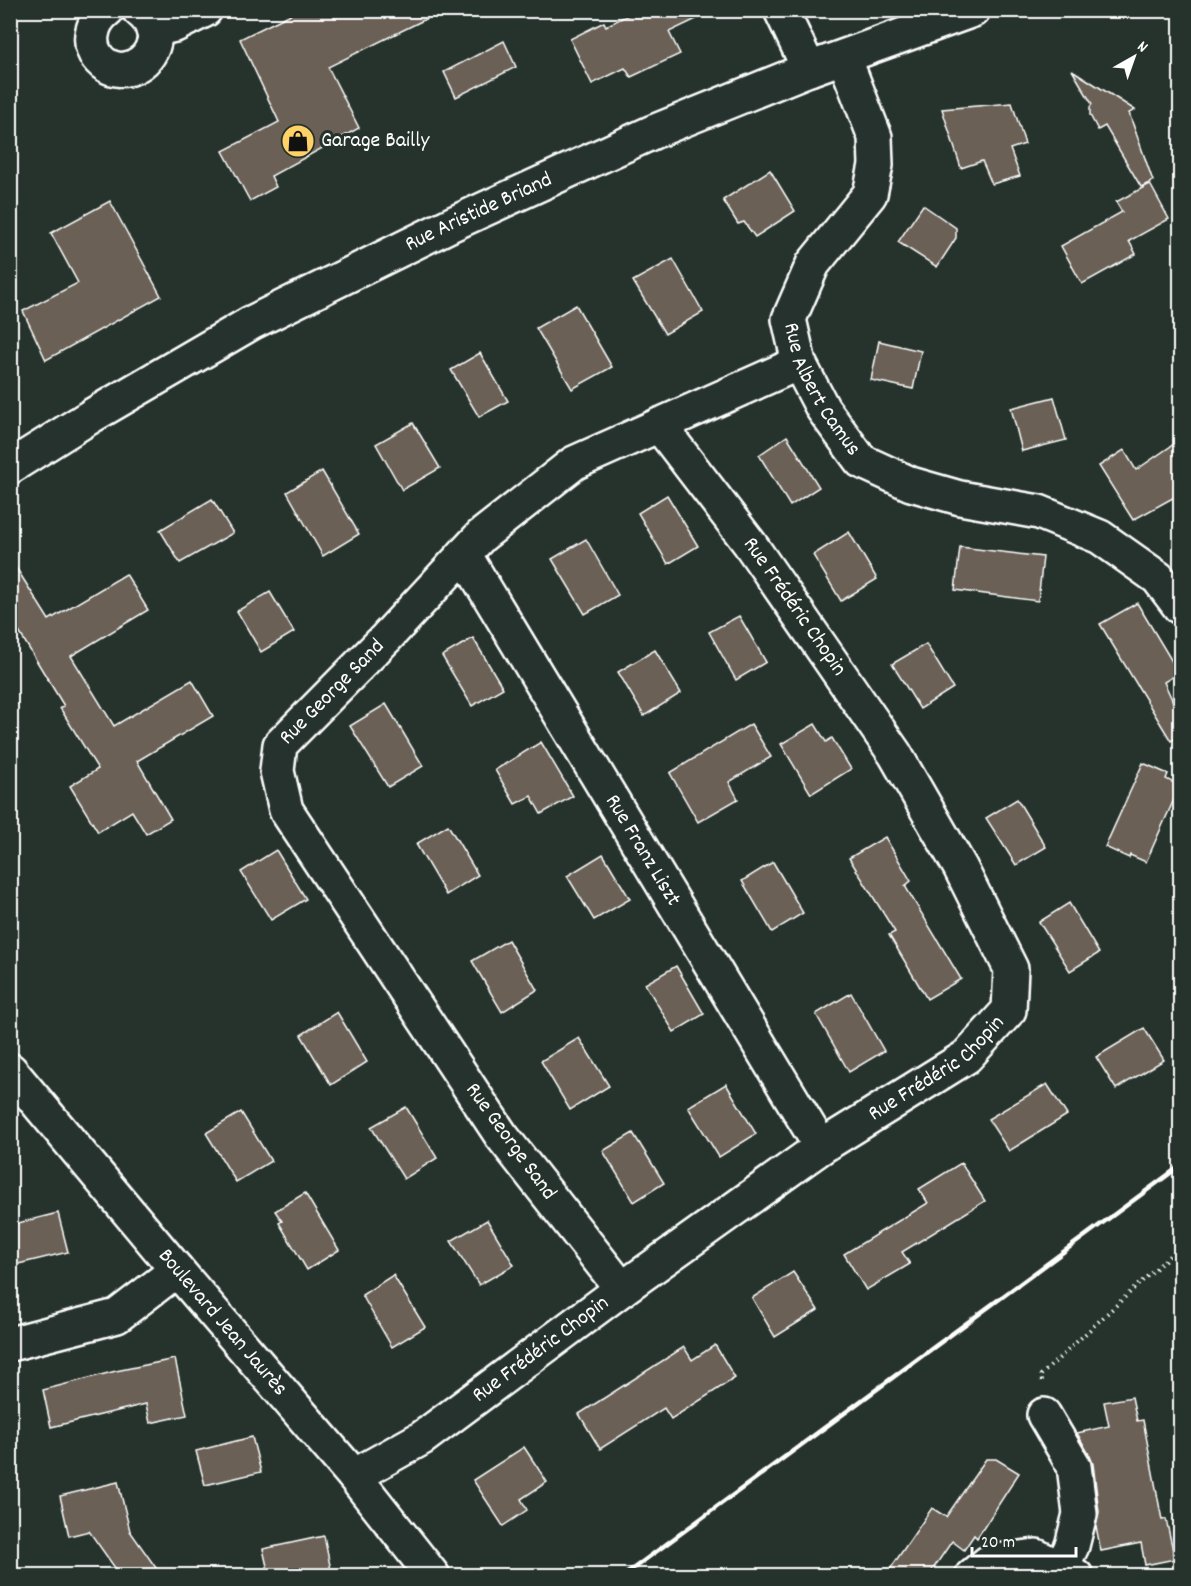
<svg xmlns="http://www.w3.org/2000/svg" width="1191" height="1586" font-family="Dekko,sans-serif">
<rect width="100%" height="100%" fill="#26332d"/>
<filter id="ink" filterUnits="userSpaceOnUse"><feTurbulence type="fractalNoise" baseFrequency=".0167" numOctaves="2"/><feDisplacementMap in="SourceGraphic" scale="12" xChannelSelector="R" yChannelSelector="G"/><feConvolveMatrix kernelMatrix="1 2 1 2 8 2 1 2 1" color-interpolation-filters="sRGB"/></filter>
<g filter="url(#ink)">
<g fill="#6b6155" stroke="#fff" stroke-width="1.5">
<polygon points="299,10 444,10 328,67 359,128 271,176 276,187 250,201 223,151 279,122 240,39"/>
<polygon points="638,10 715,10 669,32 680,54 631,77 625,68 592,84 570,39 604,22 606,26"/>
<polygon points="504,41 516,67 456,97 444,72"/>
<polygon points="1072,70 1135,110 1129,113 1153,181 1141,187 1105,126 1098,130 1090,115 1090,107 1092,104"/>
<polygon points="1012,103 1025,144 1010,149 1020,176 992,184 982,161 961,168 942,109"/>
<polygon points="770,170 795,211 755,237 744,222 738,224 723,200"/>
<polygon points="1150,184 1169,219 1129,241 1136,254 1082,284 1061,246 1122,212 1116,202"/>
<polygon points="110,201 161,296 46,360 23,311 78,283 51,233"/>
<polygon points="923,205 956,228 956,238 937,267 898,242"/>
<polygon points="673,259 703,312 665,334 633,281"/>
<polygon points="576,305 612,367 572,389 536,328"/>
<polygon points="879,341 921,351 913,389 871,380"/>
<polygon points="480,353 508,401 479,417 451,370"/>
<polygon points="1054,397 1066,440 1022,451 1011,408"/>
<polygon points="413,423 440,468 402,490 376,444"/>
<polygon points="787,436 819,487 790,506 759,455"/>
<polygon points="1180,440 1180,494 1133,520 1099,466 1124,450 1136,470"/>
<polygon points="322,471 359,534 323,556 287,492"/>
<polygon points="667,495 698,546 668,564 638,513"/>
<polygon points="212,499 233,533 180,563 160,530"/>
<polygon points="849,532 877,579 841,601 813,555"/>
<polygon points="586,539 618,595 585,614 552,559"/>
<polygon points="960,547 1043,557 1038,601 955,590"/>
<polygon points="10,558 49,620 126,574 148,610 71,656 114,726 192,680 213,716 137,761 171,819 146,834 132,811 98,832 70,786 98,769 60,708 64,706 10,617"/>
<polygon points="270,592 294,632 261,652 237,611"/>
<polygon points="1137,603 1179,673 1164,682 1180,717 1180,736 1171,741 1100,624"/>
<polygon points="739,616 766,662 736,680 709,632"/>
<polygon points="473,638 503,688 472,706 442,656"/>
<polygon points="926,644 953,688 920,709 892,664"/>
<polygon points="655,650 681,693 644,716 618,672"/>
<polygon points="386,704 423,766 388,787 350,726"/>
<polygon points="751,724 771,757 729,782 738,799 698,822 670,773"/>
<polygon points="815,724 826,742 832,738 851,769 811,794 781,744"/>
<polygon points="541,742 573,796 541,814 531,796 515,804 495,770"/>
<polygon points="1143,763 1168,774 1166,779 1180,786 1146,862 1130,855 1129,858 1105,847"/>
<polygon points="1017,799 1046,847 1016,865 986,818"/>
<polygon points="448,825 478,875 446,895 416,844"/>
<polygon points="885,837 911,881 905,886 961,979 927,999 889,935 895,932 849,858"/>
<polygon points="276,850 306,899 271,920 241,872"/>
<polygon points="603,854 630,899 594,920 567,876"/>
<polygon points="773,862 803,913 772,932 742,881"/>
<polygon points="1069,903 1099,953 1070,971 1039,922"/>
<polygon points="508,940 537,990 502,1012 472,961"/>
<polygon points="676,966 704,1014 674,1032 645,984"/>
<polygon points="851,993 884,1051 849,1072 816,1014"/>
<polygon points="337,1012 367,1062 331,1085 301,1035"/>
<polygon points="1144,1028 1164,1060 1116,1089 1096,1057"/>
<polygon points="579,1038 609,1086 570,1110 541,1061"/>
<polygon points="726,1084 756,1134 719,1157 688,1107"/>
<polygon points="1047,1084 1067,1115 1009,1151 988,1119"/>
<polygon points="406,1107 437,1158 404,1179 371,1127"/>
<polygon points="241,1112 271,1161 236,1182 206,1133"/>
<polygon points="633,1133 664,1183 634,1202 603,1151"/>
<polygon points="961,1163 985,1201 902,1252 910,1264 866,1290 844,1254 928,1203 919,1189"/>
<polygon points="305,1193 339,1250 307,1270 279,1223 282,1221 275,1211"/>
<polygon points="58,1213 68,1252 10,1266 10,1225"/>
<polygon points="487,1220 514,1265 479,1285 451,1241"/>
<polygon points="793,1272 818,1310 775,1337 752,1298"/>
<polygon points="393,1275 425,1327 392,1347 362,1295"/>
<polygon points="715,1345 735,1378 671,1419 664,1408 600,1449 579,1414 684,1347 692,1360"/>
<polygon points="175,1359 187,1415 150,1423 146,1404 51,1427 43,1390 116,1371"/>
<polygon points="1132,1397 1137,1421 1143,1420 1162,1520 1166,1519 1175,1559 1145,1565 1141,1543 1101,1551 1096,1527 1099,1512 1093,1464 1090,1456 1077,1433 1109,1426 1104,1402"/>
<polygon points="252,1437 261,1472 205,1485 196,1451"/>
<polygon points="524,1447 547,1482 521,1499 527,1510 503,1526 473,1480"/>
<polygon points="986,1459 996,1459 1019,1473 977,1538 974,1535 964,1550 952,1541 929,1575 886,1575 932,1508 946,1517"/>
<polygon points="118,1482 130,1531 161,1575 120,1575 89,1531 69,1536 60,1496"/>
<polygon points="324,1536 332,1575 269,1575 263,1549"/>
</g>
<g fill="none" stroke-linecap="round" stroke-linejoin="round">
<g stroke="#fff" stroke-width="38">
<g id="street">
<path d="M107 10C90 23 85 48 103 63 122 78 149 65 154 42 157 29 149 18 139 10"/>
<polyline points="781,10 809,69"/>
<polyline points="153,30 175,25 205,10"/>
<path id="s1" d="M844 57 875 137 876 165 870 194 813 264 789 319 799 363 823 409 861 461 911 484 960 498 1039 512 1100 537 1158 578 1180 607"/>
<path id="s2" d="M464 554 821 1147"/>
<path id="s3" d="M622 1289 501 1135 286 810 277 771 280 745 386 638 481 536 574 463 799 363"/>
<polyline points="10,1344 117,1316 177,1270"/>
<polyline points="1044,1415 1074,1466 1080,1514 1072,1546 1061,1568"/>
<path id="s4" d="M354 1476 422 1438 622 1289 821 1147 966 1057 1009 1010 1011 969 960 867 895 754 750 544 659 425"/>
<polyline points="972,1576 989,1562 1036,1556 1076,1576"/>
</g>
</g>
<g stroke="#fff" stroke-width="38">
<g id="secondary">
<path id="s5" d="M10 467 93 415 251 323 452 224 653 132 809 69 973 10"/>
<path id="s6" d="M10 1070 177 1270 354 1476 433 1576"/>
</g>
</g>
<polyline stroke="#fff" stroke-width="4" stroke-dasharray="1.5 4.5" stroke-linecap="butt" points="1042,1381 1041,1375 1180,1246"/>
<use href="#street" stroke="#26332d" stroke-width="33"/>
<use href="#secondary" stroke="#26332d" stroke-width="33"/>
<polyline stroke="#fff" stroke-width="4.5" points="623,1576 1180,1166"/>
</g>
</g>
<defs>
<g id="shop-disc" transform="scale(1.725)"><circle r="9.5" fill="#ffd166" stroke="#26332d"/><path d="M-5-2.5h2.3a2.7 3.5 0 0 1 5.4 0H5L5.5 6h-11ZM-1.5-2.5h3a1.5 2.3 0 0 0-3 0Z" fill="#111"/></g>
</defs>
<g fill-rule="evenodd">
<use href="#shop-disc" x="298" y="141"/>
</g>
<g text-anchor="middle" dominant-baseline="central" stroke-width="6" stroke-linejoin="round" paint-order="stroke">
<g font-size="22" fill="#fff" stroke="#26332d" text-anchor="start">
<text x="321" y="141">Garage Bailly</text>
</g>
<g font-size="22" fill="#fff" stroke="#26332d">
<text stroke="none"><textPath href="#s5" startOffset="534">Rue Aristide Briand</textPath></text>
<text stroke="none"><textPath href="#s1" startOffset="372">Rue Albert Camus</textPath></text>
<text transform="translate(794 607) rotate(55)">Rue Frédéric Chopin</text>
<text stroke="none"><textPath href="#s3" startOffset="726">Rue George Sand</textPath></text>
<text stroke="none"><textPath href="#s2" startOffset="346">Rue Franz Liszt</textPath></text>
<text stroke="none"><textPath href="#s4" startOffset="712">Rue Frédéric Chopin</textPath></text>
<text transform="translate(510 1142) rotate(54)">Rue George Sand</text>
<text stroke="none"><textPath href="#s6" startOffset="330">Boulevard Jean Jaurès</textPath></text>
<text stroke="none"><textPath href="#s4" startOffset="226">Rue Frédéric Chopin</textPath></text>
</g>
</g>
<rect width="1191" height="1586" fill="none" stroke="#26332d" stroke-width="36"/>
<rect x="18" y="18" width="1155" height="1550" fill="none" stroke="#fff" stroke-width="2" filter="url(#ink)"/>
<g transform="translate(1134 57) rotate(40)" stroke="#26332d" stroke-width="4.5" paint-order="stroke">
<path d="M0-4.5L10 22L0 15L-10 22Z" fill="#ffffff"/>
<text y="-9" font-size="16" font-weight="bold" text-anchor="middle" fill="#ffffff">N</text>
</g>
<path d="M972 1547v9h104v-9" fill="none" stroke="#ffffff" stroke-width="3"/>
<text x="981" y="1547" font-size="18" fill="#ffffff" stroke="#26332d" stroke-width="4.5" paint-order="stroke">20 m</text>
</svg>
